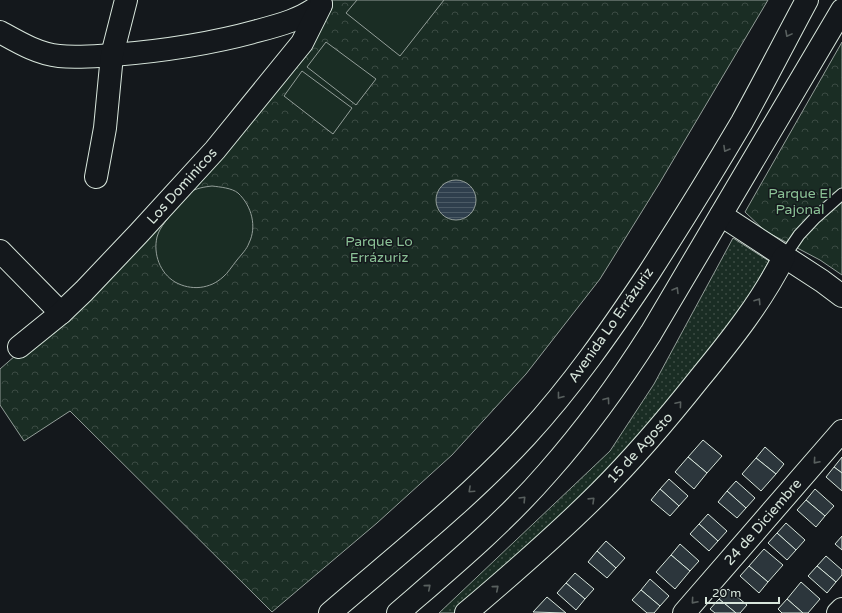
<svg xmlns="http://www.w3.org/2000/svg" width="842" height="613" font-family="'Varela Round',sans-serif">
<defs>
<pattern id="grass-dots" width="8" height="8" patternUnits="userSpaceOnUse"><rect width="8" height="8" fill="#1a2d24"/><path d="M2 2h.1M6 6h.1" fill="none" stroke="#3b4b43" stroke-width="1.8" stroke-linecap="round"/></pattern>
<pattern id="park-crowns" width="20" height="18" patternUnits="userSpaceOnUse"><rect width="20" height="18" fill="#1a2d24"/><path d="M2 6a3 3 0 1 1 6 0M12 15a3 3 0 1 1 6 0" fill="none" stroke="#3b4b43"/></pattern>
<pattern id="water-rules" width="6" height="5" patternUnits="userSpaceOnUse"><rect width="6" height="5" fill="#2f3f4d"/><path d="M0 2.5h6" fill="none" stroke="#4c5b66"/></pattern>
</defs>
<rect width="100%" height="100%" fill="#14181c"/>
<polygon fill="url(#grass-dots)" stroke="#939e99" points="733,238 769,261 746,302 638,443 458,611 455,613 439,613 610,451 654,384"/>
<g fill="url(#park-crowns)" stroke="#939e99">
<polygon points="332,0 768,0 659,184 600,279 526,374 452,455 377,523 272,612 70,411 24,441 0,405 0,369 109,274"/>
<polygon points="842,42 842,275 820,260 765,231 745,212"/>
</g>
<g fill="#1a2d24" stroke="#939e99">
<polygon points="357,0 444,0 400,56 346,13"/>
<polygon points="326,42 376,79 356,105 307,67"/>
<polygon points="302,71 352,108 333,134 284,96"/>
<path d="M212 186C220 187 232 188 238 193 252 206 257 227 249 243 247 249 241 255 237 260 232 266 228 273 223 277 210 289 191 291 175 282 160 273 153 254 157 237 160 226 169 218 175 209 180 204 184 197 189 193 196 188 204 187 212 186Z"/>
</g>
<circle fill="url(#water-rules)" stroke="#939e99" cx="456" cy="200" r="20"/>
<g fill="#2c363c" stroke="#d8e6dc">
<polygon points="703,440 722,456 707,473 688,457"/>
<polygon points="765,447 784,464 776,474 756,458"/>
<polygon points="688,457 707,473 694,489 675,472"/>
<polygon points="842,457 842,473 834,467"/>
<polygon points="756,458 776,474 761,491 742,474"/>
<polygon points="834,467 842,473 842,491 826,477"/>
<polygon points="669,479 688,496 679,506 660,489"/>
<polygon points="736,481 755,498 746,508 727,491"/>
<polygon points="660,489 679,506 670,516 651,500"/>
<polygon points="815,489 834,506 825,516 806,500"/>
<polygon points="727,491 746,508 737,518 718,502"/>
<polygon points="806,500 825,516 816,527 797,510"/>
<polygon points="708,514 727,531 718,541 699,524"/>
<polygon points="786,523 805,540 796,550 777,533"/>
<polygon points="699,524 718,541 709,551 690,534"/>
<polygon points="777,533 796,550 787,560 768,543"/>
<polygon points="842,536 842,550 835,544"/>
<polygon points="606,541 625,558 616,568 597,551"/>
<polygon points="680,544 699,561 690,571 671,555"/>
<polygon points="764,549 783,565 768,582 749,566"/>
<polygon points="597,551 616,568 607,578 588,562"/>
<polygon points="671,555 690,571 675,589 656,572"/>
<polygon points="826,556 842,570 842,575 836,582 817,566"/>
<polygon points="749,566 768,582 759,593 740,576"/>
<polygon points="817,566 836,582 827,593 808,576"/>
<polygon points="575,573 594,589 585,599 566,583"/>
<polygon points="650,579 669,596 660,606 641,590"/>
<polygon points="801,582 820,599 808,613 803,613 787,599"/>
<polygon points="566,583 585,599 576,610 557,593"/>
<polygon points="728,589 747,605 740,613 736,613 719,599"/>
<polygon points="641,590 660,606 654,613 647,613 632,600"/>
<polygon points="547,597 566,613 533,612"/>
<polygon points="719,599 736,613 715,613 710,609"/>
<polygon points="787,599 803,613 782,613 778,609"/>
</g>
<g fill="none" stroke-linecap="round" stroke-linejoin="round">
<g stroke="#d8e6dc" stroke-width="13">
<polyline id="service" points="784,257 799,235 814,219 842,194"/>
</g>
<g stroke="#d8e6dc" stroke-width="24">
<g id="minor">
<path d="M0 32C18 42 38 54 59 56 77 58 95 56 113 55 162 51 210 44 257 31 280 25 303 19 321 4"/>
<polyline points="96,177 105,128 112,55 126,0"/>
<polyline points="721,215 822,281 842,296"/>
<polyline points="0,251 61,313"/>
<polyline points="19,347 61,313 84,291 139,233 215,150 302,43 321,5"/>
<path d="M466 613C512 574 557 535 599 493 635 457 668 418 699 379 731 340 762 301 784 257"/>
<polyline points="684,613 842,431"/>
<polyline points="838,613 842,609"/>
</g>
</g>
<g stroke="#d8e6dc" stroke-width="24">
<g id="secondary">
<path d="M330 613C396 556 466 501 526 436 572 386 611 330 649 273 681 223 712 173 742 122 764 82 785 41 807 0"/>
<path d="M398 613C450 568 503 524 548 472 587 428 620 382 651 333L842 10"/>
</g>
</g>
<use href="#service" stroke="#14181c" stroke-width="11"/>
<use href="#minor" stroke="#14181c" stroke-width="22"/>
<use href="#secondary" stroke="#14181c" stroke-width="22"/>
</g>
<defs><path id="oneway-chevron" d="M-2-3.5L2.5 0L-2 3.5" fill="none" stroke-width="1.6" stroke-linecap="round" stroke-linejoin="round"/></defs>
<g stroke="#59605f">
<use href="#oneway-chevron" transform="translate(788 34) rotate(118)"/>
<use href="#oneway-chevron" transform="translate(726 149) rotate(120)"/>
<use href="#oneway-chevron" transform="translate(676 290) rotate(-59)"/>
<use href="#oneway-chevron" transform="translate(758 301) rotate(-57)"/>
<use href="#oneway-chevron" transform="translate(560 396) rotate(128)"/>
<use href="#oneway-chevron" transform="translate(607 400) rotate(-54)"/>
<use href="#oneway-chevron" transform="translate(679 404) rotate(-50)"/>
<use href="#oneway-chevron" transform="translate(816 461) rotate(131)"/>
<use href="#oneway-chevron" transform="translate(471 490) rotate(137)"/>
<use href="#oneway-chevron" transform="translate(523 499) rotate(-46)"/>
<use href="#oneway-chevron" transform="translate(592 500) rotate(-44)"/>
<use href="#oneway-chevron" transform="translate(428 587) rotate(-41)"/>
<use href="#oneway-chevron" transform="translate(496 588) rotate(-41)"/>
<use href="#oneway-chevron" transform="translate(694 601) rotate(131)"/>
</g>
<g text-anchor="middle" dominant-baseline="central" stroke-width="3" stroke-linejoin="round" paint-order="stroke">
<g font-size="14" fill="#d8e6dc" stroke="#14181c">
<text transform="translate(182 186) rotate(-48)">Los Dominicos</text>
<text transform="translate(611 325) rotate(-55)">Avenida Lo Errázuriz</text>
<text transform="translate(640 448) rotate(-48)">15 de Agosto</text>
<text transform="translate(763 522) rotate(-49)">24 de Diciembre</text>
</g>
<g font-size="14" fill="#8ac095" stroke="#14181c">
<text x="800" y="193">Parque El<tspan x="800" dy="16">Pajonal</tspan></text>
<text x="379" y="241">Parque Lo<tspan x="379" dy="16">Errázuriz</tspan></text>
</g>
</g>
<path d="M706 597v6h73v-6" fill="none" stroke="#d8e6dc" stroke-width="2"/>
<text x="712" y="597" font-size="12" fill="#d8e6dc" stroke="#14181c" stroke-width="3" paint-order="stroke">20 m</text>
</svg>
